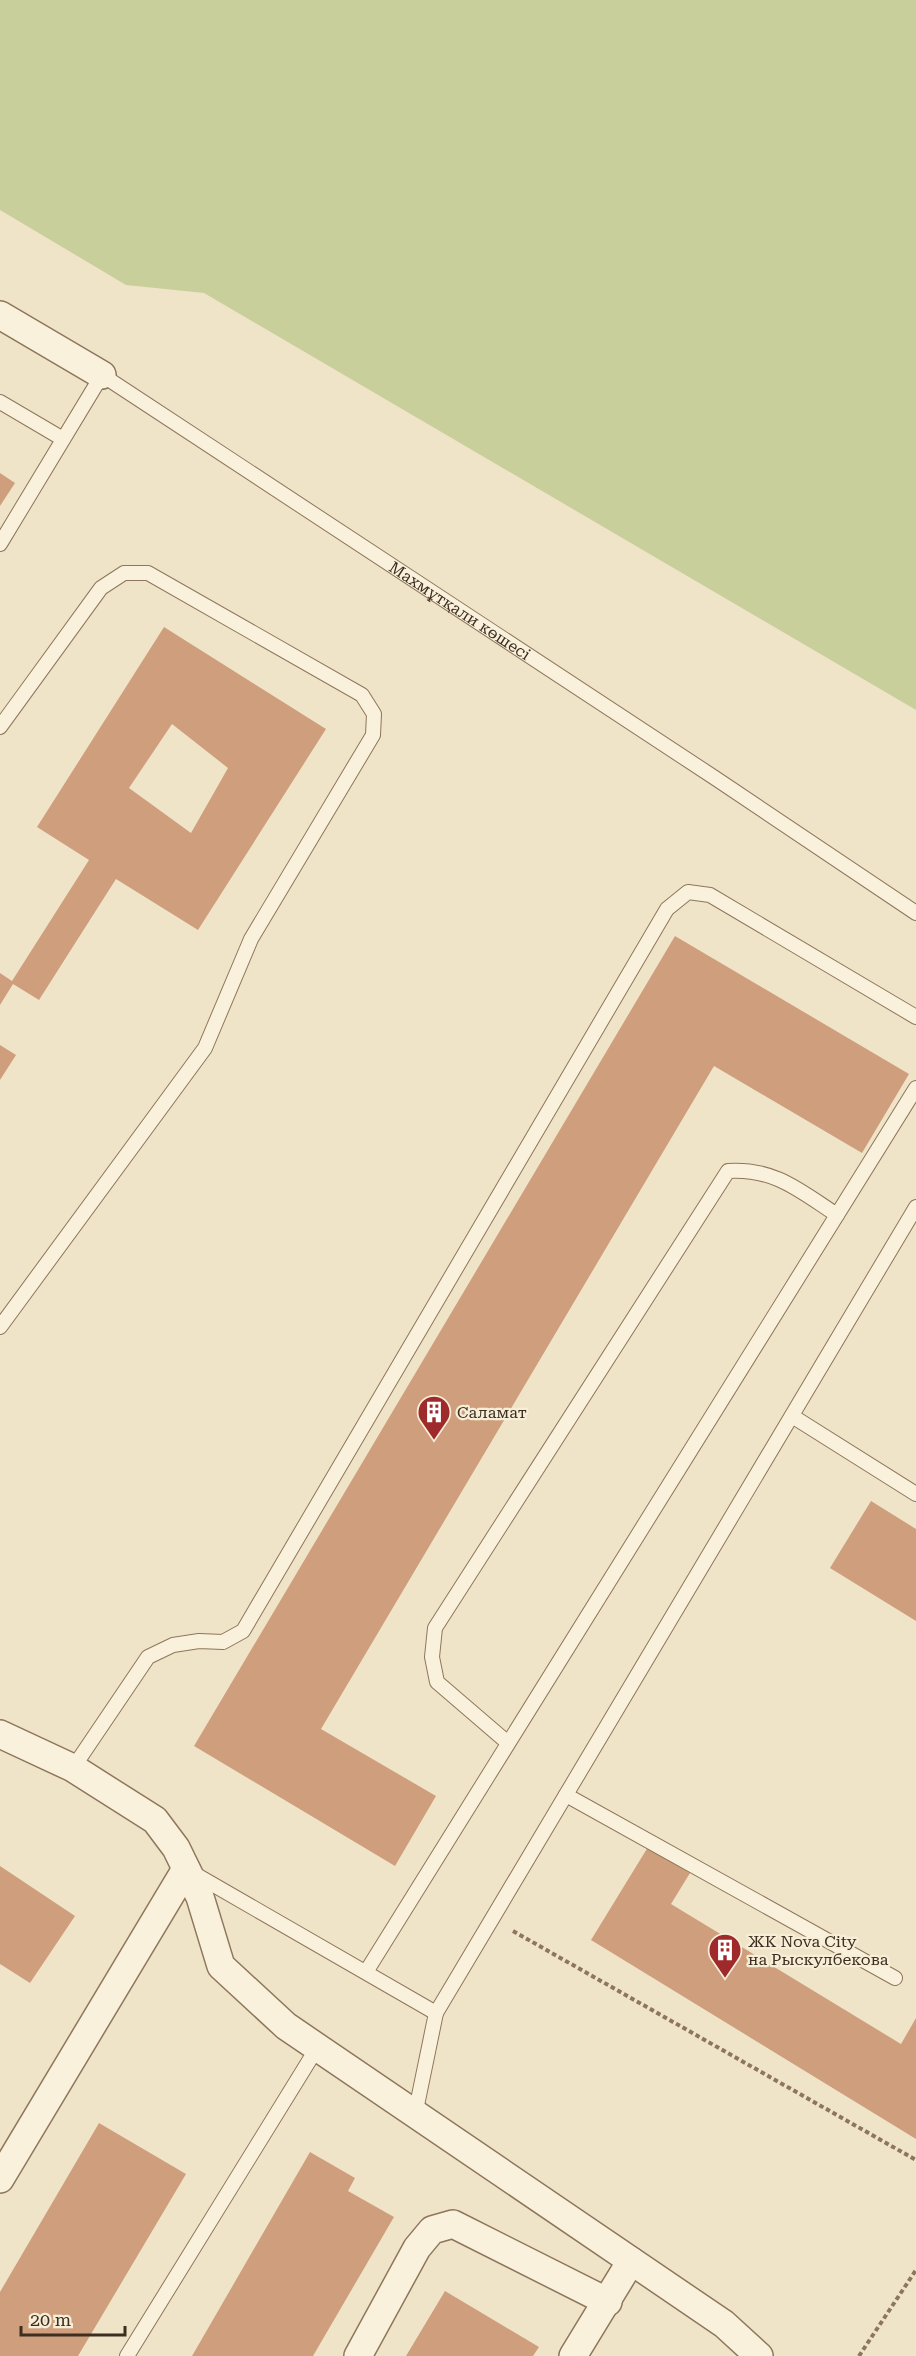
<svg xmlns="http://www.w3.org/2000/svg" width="916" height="2356" font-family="'Roboto Serif',serif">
<rect width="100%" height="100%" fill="#f0e4c8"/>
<polygon fill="#c9cf9b" points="0,0 916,0 916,710 204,293 126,285 0,210"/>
<g fill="#cf9f7d" fill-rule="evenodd">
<polygon points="0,473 15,483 0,506"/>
<path d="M164 627 326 729 198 930 116 879 39 1000 13 984 0 1005V973L12 981 89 860 37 827ZM172 724 228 768 191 833 129 788Z"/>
<polygon points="675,936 909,1074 862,1153 714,1066 321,1729 436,1796 395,1866 194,1746"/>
<polygon points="0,1045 16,1055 0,1080"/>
<polygon points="871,1501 916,1529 916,1621 830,1568"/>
<polygon points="648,1847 690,1873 671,1904 901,2044 916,2018 916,2139 591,1940"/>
<polygon points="0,1866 75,1916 30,1983 0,1964"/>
<polygon points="99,2123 186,2174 78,2356 0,2356 0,2292"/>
<polygon points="310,2152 355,2178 348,2191 394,2217 313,2356 192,2356"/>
<polygon points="445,2291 539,2347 533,2356 406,2356"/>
</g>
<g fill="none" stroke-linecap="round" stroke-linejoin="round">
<g stroke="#8d765c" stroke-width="16">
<g id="service">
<polyline points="0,402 63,439"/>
<path id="s1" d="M0 544 102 375 715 778 916 913"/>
<polyline points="0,727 101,588 124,573 148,573 362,695 374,714 373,735 251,939 205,1048 0,1327"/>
<polyline points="792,1416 916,1494"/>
<path d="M508 1743 437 1682 432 1657 435 1628 728 1171C775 1168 800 1191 837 1215"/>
<polyline points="73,1768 148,1657 173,1645 199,1641 223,1642 243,1631 667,909 688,892 710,895 916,1017"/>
<polyline points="566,1795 895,1978"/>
<polyline points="193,1873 436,2013 916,1207"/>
<polyline points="366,1972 916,1088"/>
<polyline points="415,2115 436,2013"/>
<polyline points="127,2356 317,2048"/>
</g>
</g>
<g stroke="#8d765c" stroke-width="30">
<g id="minor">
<polyline points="0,315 102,375"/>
<polyline points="0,1734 73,1768 155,1820 176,1848 200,1897 221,1966 286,2026 724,2324 759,2356"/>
<polyline points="0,2179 186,1869"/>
<polyline points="358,2356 417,2248 432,2230 453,2224 608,2302"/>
<polyline points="573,2356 631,2261"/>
</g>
</g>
<g stroke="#8d765c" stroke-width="4" stroke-dasharray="4.5 3" stroke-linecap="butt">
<polyline points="513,1931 916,2160"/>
<polyline points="859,2356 916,2270"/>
</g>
<use href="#service" stroke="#faf1dc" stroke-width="14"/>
<use href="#minor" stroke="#faf1dc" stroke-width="27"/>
</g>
<defs>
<g id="building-pin" transform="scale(1.725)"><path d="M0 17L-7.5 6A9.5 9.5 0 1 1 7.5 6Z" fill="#9e2a2b" stroke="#f7eed8"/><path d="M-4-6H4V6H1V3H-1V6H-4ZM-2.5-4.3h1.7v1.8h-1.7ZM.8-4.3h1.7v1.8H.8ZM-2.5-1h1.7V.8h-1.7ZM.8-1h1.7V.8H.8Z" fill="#fff"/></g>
</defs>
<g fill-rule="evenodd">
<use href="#building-pin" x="434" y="1412"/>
<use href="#building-pin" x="725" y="1950"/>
</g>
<g text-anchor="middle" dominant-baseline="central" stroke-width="4.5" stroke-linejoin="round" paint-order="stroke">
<g font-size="16" fill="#3d2e20" stroke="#f7eed8">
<text stroke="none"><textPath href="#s1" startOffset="626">Махмұтқали көшесі</textPath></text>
</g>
<g font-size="16" fill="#3d2e20" stroke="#f7eed8" text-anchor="start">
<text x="457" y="1412">Саламат</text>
<text x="748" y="1941">ЖК Nova City<tspan x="748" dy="18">на Рыскулбекова</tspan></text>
</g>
</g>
<path d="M21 2326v9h104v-9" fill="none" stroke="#3d2e20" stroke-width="3"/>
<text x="30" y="2326" font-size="18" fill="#3d2e20" stroke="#f7eed8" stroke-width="4.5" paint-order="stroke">20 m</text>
</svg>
